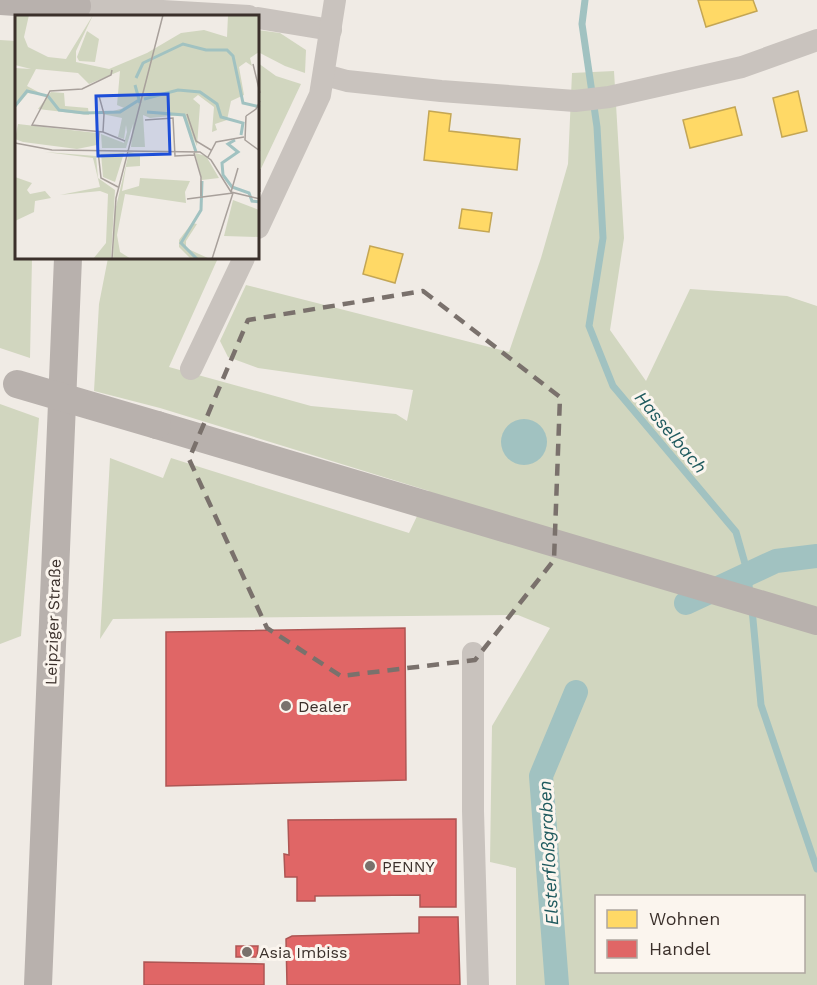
<svg xmlns="http://www.w3.org/2000/svg" width="817" height="985" font-family="'Work Sans',sans-serif">
<rect width="100%" height="100%" fill="#f0ebe5"/>
<g fill="#d1d6bf" fill-rule="evenodd">
<polygon points="258,30 280,33 306,50 305,73 285,66 258,52"/>
<polygon points="0,40 16,41 16,258 32,258 30,358 0,348"/>
<polygon points="258,63 276,76 301,84 258,175"/>
<path d="M614 71 624 238 610 330 646 381 690 289 787 296 817 306V985H516V868L490 862 492 726 550 628 518 615 113 619 100 639 110 458 163 478 171 458 409 533 429 491 160 408 94 391 99 304 108 258H218L169 367 311 406 396 414 407 421 413 390 258 368 228 357 220 341 246 285 509 352 541 258 568 164 572 73ZM596 896H804V972H596Z"/>
<polygon points="0,404 39,418 21,636 0,644"/>
</g>
<circle fill="#a1c2c1" cx="524" cy="442" r="23"/>
<g fill="#ffd966" stroke="#c4a654" stroke-width="1.5">
<polygon points="698,0 753,0 757,11 706,27"/>
<polygon points="798,91 807,131 782,137 773,98"/>
<polygon points="735,107 742,135 690,148 683,120"/>
<polygon points="429,111 451,114 449,131 520,139 517,170 424,160"/>
<polygon points="462,209 492,213 489,232 459,228"/>
<polygon points="370,246 403,254 395,283 363,274"/>
</g>
<g fill="#e06666" stroke="#ae5654" stroke-width="1.5">
<polygon points="405,628 406,780 166,786 166,632"/>
<polygon points="456,819 456,907 420,907 420,895 315,896 315,901 297,901 297,877 285,877 284,854 289,855 288,820"/>
<polygon points="419,917 458,917 460,985 287,985 286,939 292,936 419,933"/>
<polygon points="236,946 258,946 257,957 236,957"/>
<polygon points="144,962 264,964 264,985 144,985"/>
</g>
<g fill="none" stroke-linecap="round" stroke-linejoin="round">
<g stroke="#a1c2c1" stroke-width="7">
<polyline points="585,0 582,24 597,127 603,238 589,326 613,386 736,532 748,574 750,595"/>
<polyline points="752,609 761,705 817,869"/>
</g>
<g stroke="#a1c2c1" stroke-width="24">
<polyline points="686,603 776,561 817,556"/>
<polyline points="557,985 541,776 576,692"/>
</g>
<g stroke="#c9c3be" stroke-width="22">
<polyline points="77,6 249,16"/>
<polyline points="258,18 331,30"/>
<polyline points="325,75 347,81 441,91 575,101 609,97 742,67 817,40"/>
<polyline points="258,228 320,95 335,0"/>
<polyline points="191,369 244,258"/>
<polyline points="473,653 473,811 478,985"/>
</g>
<g stroke="#b8b1ad" stroke-width="28">
<polyline points="0,1 77,6"/>
<polyline points="157,425 817,621"/>
<polyline points="38,985 68,258"/>
</g>
<polyline stroke="#b8b1ad" stroke-width="28" points="17,384 157,425"/>
</g>
<path fill="none" stroke="#7a716c" stroke-width="4.5" stroke-dasharray="12 8" stroke-linejoin="round" d="M423 291 560 397 554 560 475 660 341 676 267 628 189 459 248 320Z"/>
<g fill="#7a716c" stroke="#fbf5ee" stroke-width="2">
<circle cx="286" cy="706" r="6"/>
<circle cx="370" cy="866" r="6"/>
<circle cx="247" cy="952" r="6"/>
</g>
<g text-anchor="middle" dominant-baseline="central" stroke-width="6" stroke-linejoin="round" paint-order="stroke">
<g font-size="16" fill="#3b302b" stroke="#fbf5ee">
<text transform="translate(53 622) rotate(-88)">Leipziger Straße</text>
</g>
<g font-size="16" fill="#3b302b" stroke="#fbf5ee" text-anchor="start">
<text x="298" y="706">Dealer</text>
<text x="382" y="866">PENNY</text>
<text x="259" y="952">Asia Imbiss</text>
</g>
<g font-size="18" font-style="italic" fill="#1f5a5e" stroke="#fbf5ee">
<text transform="translate(671 432) rotate(50)">Hasselbach</text>
<text transform="translate(548 853) rotate(-93)">Elsterfloßgraben</text>
</g>
</g>
<g transform="translate(15 15)">
<rect width="244" height="244" fill="#f0ebe5"/>
<path d="M0 0H14L9 22 13 32 33 42 51 44 78 0 61 36V47L94 54 132 38 166 18 189 15 212 22 213 0H244V37L235 43 237 51 231 47 224 52 229 80 216 86 212 105 200 109 202 115 197 117 199 92 183 80 178 84 185 90 182 131 167 100 135 103 128 100 130 132H116L118 109 111 133H87L86 119 109 128 112 117 111 110 109 124 103 122 107 103 87 99 109 93 102 90 105 56 74 69 63 58 21 54 12 71 29 80 13 78 0 93V53L16 54 0 50ZM72 16 84 24 80 47 64 46 62 42ZM36 77 49 78 50 91 73 93 74 100 23 94ZM3 109 82 118V130L62 134 8 127 0 124ZM30 137 81 141 83 163 100 175 96 244H78L91 228 93 179 85 176 45 180 85 172 78 143ZM114 137 130 140 125 141V151L111 152 107 176 124 171 125 163 175 166 170 177 171 188 110 179 102 220 105 237 116 244H98L100 196ZM109 138 100 167 88 162 86 139ZM180 138 191 141 204 163 187 165ZM0 162 17 168 12 175 15 179 30 176 36 183 20 186 19 197 0 206ZM218 185 244 195V222L209 221ZM177 208 182 209 171 226V233L195 244H176L164 232V225Z" fill="#d1d6bf"/>
<path fill="none" stroke="#a1c2c1" stroke-width="3" d="M121 63 128 48 168 29 191 35H212L218 41 228 88 245 92M120 70 125 88M129 84 163 75 185 77 202 89 206 102 228 108 226 120M0 91 12 76 33 81 44 95 69 98 105 97 124 85M132 97 169 100 181 137M220 125 213 129 223 137 207 148 208 160 217 172 234 178 237 186 245 187M182 244 166 228 186 195 187 166"/>
<path fill="none" stroke="#a8a09b" stroke-width="1.5" d="M238 49 245 78M97 55 96 60 67 74 35 76 17 110 88 117 110 126M84 81 89 99 88 117M172 99 181 126 196 135M231 101 230 125 245 136M231 101 241 94 245 86M130 105 158 103 160 141 179 140M0 128 37 135 185 137 196 145 216 177 245 184M83 136 84 117M83 136 86 163 103 172M179 138 186 162V181M193 142 201 127 229 122M245 154V177M216 177 223 153M172 184 218 178M97 244 101 183 148 0M197 244 218 178"/>
<path fill="#1d4ed8" fill-opacity="0.15" stroke="#1d4ed8" stroke-width="3" d="M153 79 155 139 83 141 81 81Z"/>
<rect width="244" height="244" fill="none" stroke="#3b302b" stroke-width="3"/>
</g>
<rect x="595" y="895" width="210" height="78" fill="#fbf5ee" stroke="#aea6a0" stroke-width="1.5"/>
<rect x="607" y="910" width="30" height="18" fill="#ffd966" stroke="#aea6a0" stroke-width="1.5"/>
<text x="649" y="925" font-size="18" fill="#3b302b">Wohnen</text>
<rect x="607" y="940" width="30" height="18" fill="#e06666" stroke="#aea6a0" stroke-width="1.5"/>
<text x="649" y="955" font-size="18" fill="#3b302b">Handel</text>
</svg>
